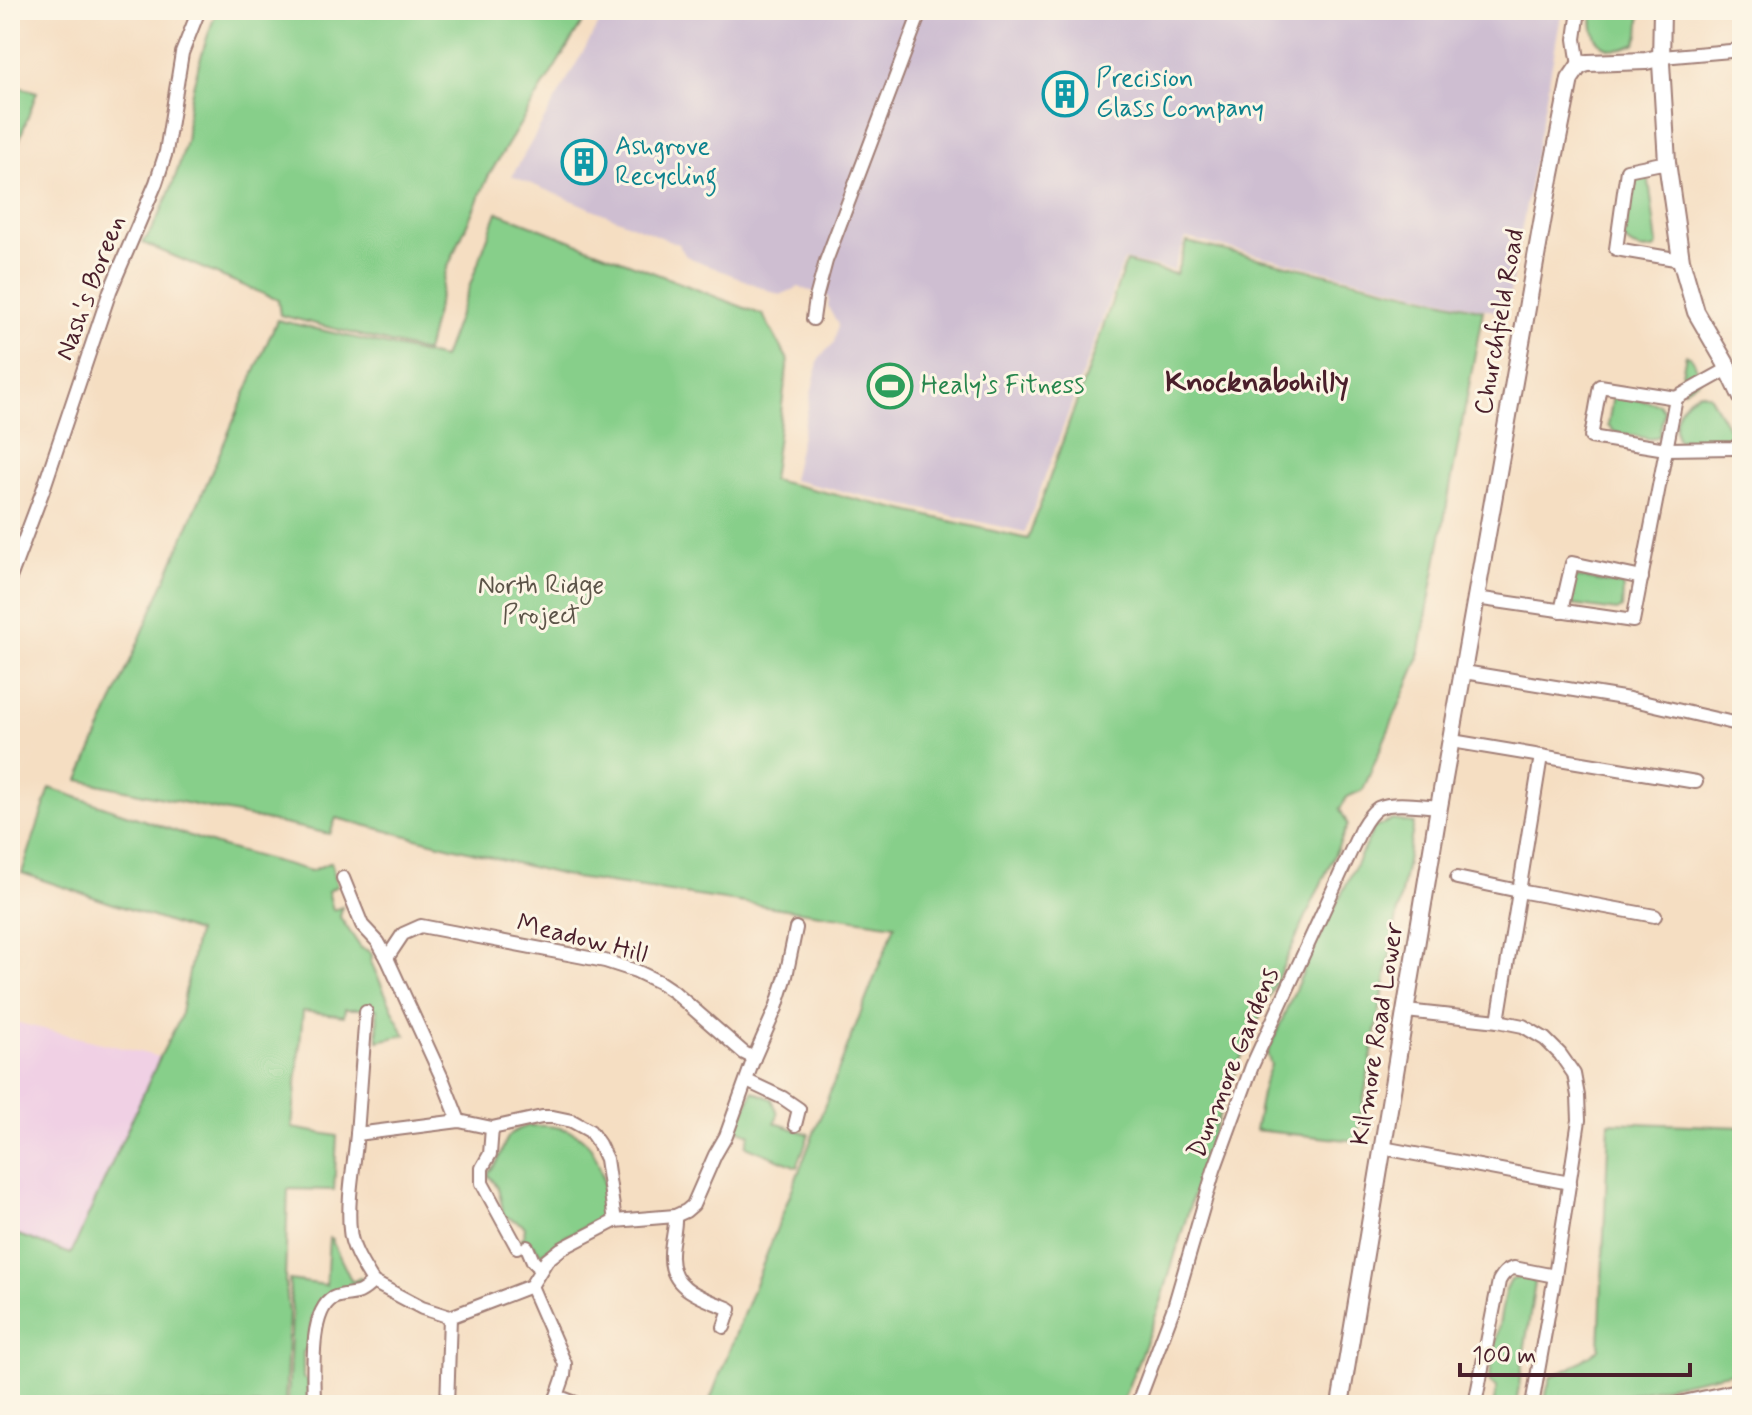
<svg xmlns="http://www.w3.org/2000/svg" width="1752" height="1415" font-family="Mynerve,sans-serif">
<rect width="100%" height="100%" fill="#fcf5e5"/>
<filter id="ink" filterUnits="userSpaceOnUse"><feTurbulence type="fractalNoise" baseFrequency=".0125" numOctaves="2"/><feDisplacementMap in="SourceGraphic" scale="16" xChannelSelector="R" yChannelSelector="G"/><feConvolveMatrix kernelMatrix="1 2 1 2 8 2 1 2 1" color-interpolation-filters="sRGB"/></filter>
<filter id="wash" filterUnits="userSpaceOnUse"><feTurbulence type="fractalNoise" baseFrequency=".006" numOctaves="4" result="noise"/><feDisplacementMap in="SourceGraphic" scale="32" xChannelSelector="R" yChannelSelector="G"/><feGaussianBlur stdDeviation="1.8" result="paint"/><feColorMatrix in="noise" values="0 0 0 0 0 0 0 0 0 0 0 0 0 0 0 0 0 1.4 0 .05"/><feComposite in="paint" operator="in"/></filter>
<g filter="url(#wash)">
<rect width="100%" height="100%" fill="#f5dec2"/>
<polygon fill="#f0d0e4" points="10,1021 160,1057 71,1254 10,1232"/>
<polygon fill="#cebed1" points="607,10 1562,10 1506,314 1186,238 1173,270 1124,260 1025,532 792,480 819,358 834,343 838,325 828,307 829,297 799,287 780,295 686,256 678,244 512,176"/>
<g fill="#87cf8a" stroke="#68775a" stroke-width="2">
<path d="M217 10H590L489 175 446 271 426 352 280 315 278 300 143 243C163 213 177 176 186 141 188 129 187 116 189 104 196 73 205 40 217 10Z"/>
<path d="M1593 10H1641L1639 34 1636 43C1605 58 1589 42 1593 10Z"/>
<polygon points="10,84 37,92 10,165"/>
<path d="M1643 173 1649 181 1657 245 1656 248C1645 252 1629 249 1624 238L1633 176Z"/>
<polygon points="497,212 763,315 788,360 772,480 1028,539 1126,262 1176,274 1187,242 1483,310 1418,661 1363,790 1347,797 1340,809 1348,825 1231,1080 1200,1172 1161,1302 1121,1405 708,1405 895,925 575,878 336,818 330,834 79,780 277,320 443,358"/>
<polygon points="1686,355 1688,355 1694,361 1700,379 1684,390 1680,383"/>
<path d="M1700 392 1709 395 1734 438 1733 442 1718 444 1684 439 1680 443C1670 432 1676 409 1688 399 1691 396 1696 394 1700 392Z"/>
<polygon points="1613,395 1659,404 1664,411 1659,436 1651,439 1615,432 1608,426"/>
<path d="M1576 577 1621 585 1623 589 1622 608 1617 611 1572 605C1568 596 1569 583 1576 577Z"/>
<polygon points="50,788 219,846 311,871 331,862 337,886 328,891 333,910 342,907 340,917 361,948 369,951 372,955 371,962 403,1032 406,1035 378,1041 377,1009 345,1009 344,1016 303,1011 292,1128 337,1136 334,1190 288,1189 285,1280 289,1313 285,1405 10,1405 10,1232 71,1254 160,1057 180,1018 197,932 22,873"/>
<polygon points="1393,820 1414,823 1356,1141 1255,1130 1264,1083 1271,1065 1267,1054 1303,972 1374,828"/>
<polygon points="753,1091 772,1099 778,1114 775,1123 809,1134 797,1167 746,1146 750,1134 737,1129"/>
<polygon points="1609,1122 1742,1127 1742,1370 1581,1405 1547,1405 1546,1394 1551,1376 1569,1369 1599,1349"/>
<path d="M528 1126C595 1122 601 1157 608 1215L604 1218 564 1237 541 1254 533 1244 524 1247 519 1241 524 1235 525 1227C518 1220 509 1220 503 1214 501 1197 500 1187 488 1175 489 1171 492 1168 495 1165 507 1146 501 1133 528 1126Z"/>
<path d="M329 1238 333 1239V1243L352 1282 360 1278 363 1280C357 1289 351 1288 341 1290 311 1296 310 1323 308 1348L303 1352V1378L308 1381 307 1400 302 1402V1405H288L292 1312 289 1280 326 1285Z"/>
<polygon points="1524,1276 1530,1278 1535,1283 1516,1405 1493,1405 1497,1387 1491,1384 1489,1380 1505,1292 1511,1280"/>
</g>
</g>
<g filter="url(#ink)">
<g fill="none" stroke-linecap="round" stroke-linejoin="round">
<g stroke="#a07e76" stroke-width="16">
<g id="street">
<polyline points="1579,10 1575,39 1579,66"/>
<polyline points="1662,57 1742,50"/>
<polyline points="1667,162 1627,170 1616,249 1681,260"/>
<polyline points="813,319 816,298 826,261 921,10"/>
<polyline points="1676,398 1600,386 1591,437 1666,449 1734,448 1742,442"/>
<polyline points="10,578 42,493 110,291 156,183 166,152 182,53 199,10"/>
<polyline points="1476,598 1633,621 1676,398 1728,369"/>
<polyline points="1561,611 1572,563 1642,578"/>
<polyline points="1464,672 1629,699 1742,725"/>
<polyline points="1452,741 1696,782"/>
<polyline points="343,878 362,925 378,942 387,958"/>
<polyline points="1457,878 1519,891 1655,916"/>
<polyline points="1406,1011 1498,1021 1523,1026 1545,1039 1560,1054 1574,1074 1578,1096 1579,1120 1555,1276 1532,1405"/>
<polyline points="1498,1021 1541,756"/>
<polyline points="747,1081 783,1098 799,1109 795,1125"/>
<polyline points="459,1121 442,1078 387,958 403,934 421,926 605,961 636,971 659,982 674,992 744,1053 754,1058"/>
<polyline points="492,1128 490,1154 482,1168 482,1183 517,1247"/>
<polyline points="357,1134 366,1012"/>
<polyline points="1383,1148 1570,1183"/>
<path d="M675 1216C676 1229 671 1241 671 1254 669 1290 704 1298 730 1309L724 1327"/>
<polyline points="527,1247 533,1261 541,1269"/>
<path d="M373 1282C364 1267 351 1248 350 1230 347 1199 354 1166 357 1134L459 1121 492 1128 542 1117H553L572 1121 590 1131 599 1144 606 1159 615 1221"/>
<polyline points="531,1286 565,1364 564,1376 554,1405"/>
<polyline points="450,1317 531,1286 547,1260 561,1249 615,1221 675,1216 686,1211 693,1205 715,1155 726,1136 754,1058 776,1008 786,976 796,928"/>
<polyline points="557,1396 581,1405"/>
<path d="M1476 1399 1499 1281C1503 1274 1506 1270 1514 1268L1555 1276"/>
<path d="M314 1405C314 1379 308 1312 333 1298 341 1294 350 1295 357 1293 364 1291 368 1286 373 1282L422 1308 450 1317 447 1405"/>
<path d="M1137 1405 1174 1307 1214 1170 1252 1066 1361 829C1365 822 1370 813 1378 808 1393 801 1423 806 1439 807"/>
<polyline points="1670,1405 1742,1389"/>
</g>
</g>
<g stroke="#a07e76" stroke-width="20">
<g id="secondary">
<polyline points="1662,10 1661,63 1667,162 1681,260 1696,312 1725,362 1742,398"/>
<polyline points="1340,1405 1439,807 1548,189 1570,79 1579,66 1588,63 1646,61 1662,57"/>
</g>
</g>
<use href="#street" stroke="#fff" stroke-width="12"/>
<use href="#secondary" stroke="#fff" stroke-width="16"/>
</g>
</g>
<defs>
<g id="building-ring" transform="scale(2.3)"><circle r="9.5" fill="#fcf5e5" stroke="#0f9aa8" stroke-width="1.5"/><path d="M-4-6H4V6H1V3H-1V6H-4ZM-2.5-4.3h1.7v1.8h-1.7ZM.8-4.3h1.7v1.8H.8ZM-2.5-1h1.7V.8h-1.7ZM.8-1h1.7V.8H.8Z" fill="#0f9aa8"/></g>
<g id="stadium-ring" transform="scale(2.3)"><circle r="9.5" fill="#fcf5e5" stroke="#2e9e5b" stroke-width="1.5"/><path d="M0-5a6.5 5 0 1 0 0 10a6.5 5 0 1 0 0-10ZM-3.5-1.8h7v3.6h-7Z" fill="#2e9e5b"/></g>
</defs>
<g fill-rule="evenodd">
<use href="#building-ring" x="1065" y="94"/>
<use href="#building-ring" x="584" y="162"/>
<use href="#stadium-ring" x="890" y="386"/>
</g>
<g text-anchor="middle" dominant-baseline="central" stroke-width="6" stroke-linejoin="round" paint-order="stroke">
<g font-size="26" fill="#0d838f" stroke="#fcf5e5" text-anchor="start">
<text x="1096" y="79">Precision<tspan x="1096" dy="30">Glass Company</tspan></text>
<text x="615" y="147">Ashgrove<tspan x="615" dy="30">Recycling</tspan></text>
</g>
<g font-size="26" fill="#4a1f2b" stroke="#fcf5e5">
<text transform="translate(91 288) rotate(-69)">Nash's Boreen</text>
<text transform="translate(1500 322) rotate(-80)">Churchfield Road</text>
<text transform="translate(582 939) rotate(14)">Meadow Hill</text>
<text transform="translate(1378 1034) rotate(-81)">Kilmore Road Lower</text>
<text transform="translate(1234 1063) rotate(-68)">Dunmore Gardens</text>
</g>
<g font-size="26" fill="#27864d" stroke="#fcf5e5" text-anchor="start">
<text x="921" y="386">Healy’s Fitness</text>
</g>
<g font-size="26" fill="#5c5448" stroke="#fcf5e5">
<text x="541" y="586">North Ridge<tspan x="541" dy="30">Project</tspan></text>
</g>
<g font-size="30" font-weight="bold" fill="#4a1f2b" stroke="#fcf5e5">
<text x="1257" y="382">Knocknabohilly</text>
</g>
</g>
<rect width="1752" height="1415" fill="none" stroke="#fcf5e5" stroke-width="40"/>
<path d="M1460 1363v12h230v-12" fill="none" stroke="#4a1f2b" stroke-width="4"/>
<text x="1472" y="1363" font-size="24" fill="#4a1f2b" stroke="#fcf5e5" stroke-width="6" paint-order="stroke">100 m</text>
</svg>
